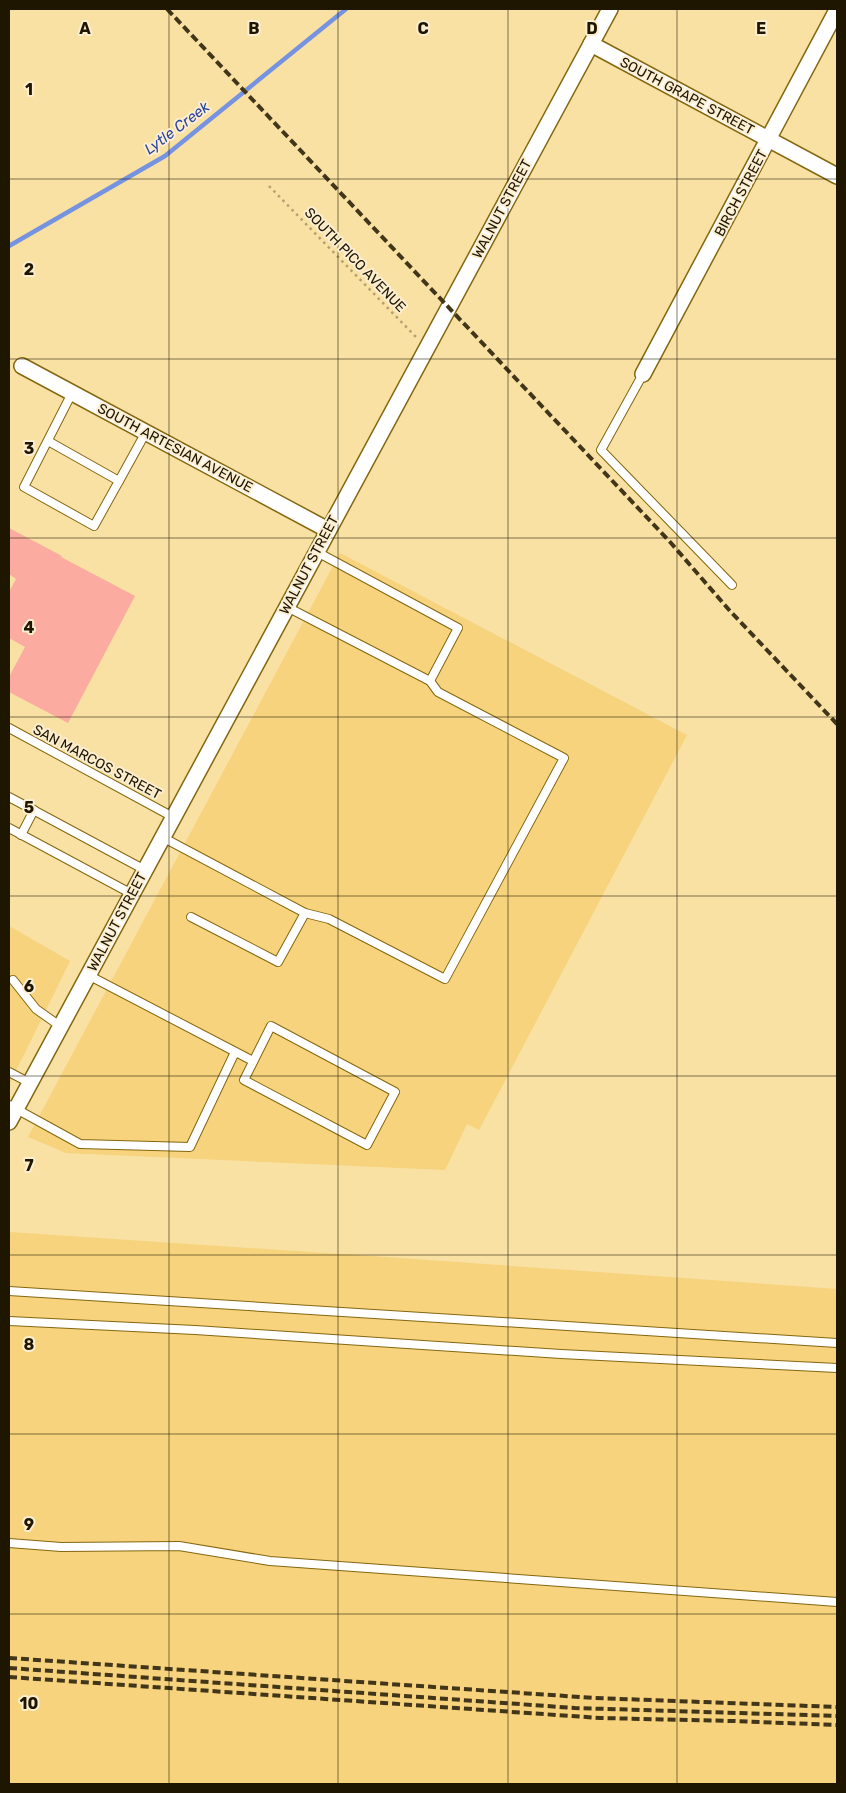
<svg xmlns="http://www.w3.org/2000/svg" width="846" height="1793" font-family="Rubik,sans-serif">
<rect width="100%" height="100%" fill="#f9e0a3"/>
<g fill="#f6d37c">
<polygon points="340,553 687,735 479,1130 467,1124 445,1170 66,1153 28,1137"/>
<polygon points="9,926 70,961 9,1085"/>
<polygon points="9,1232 386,1257 837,1289 837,1784 9,1784"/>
</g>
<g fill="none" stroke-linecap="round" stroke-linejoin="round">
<polyline stroke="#7693e1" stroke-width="4.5" points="9,246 165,156 346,9"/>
</g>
<polygon fill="#fbaba0" points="9,528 62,556 61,557 135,596 68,723 9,692 9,677 25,647 9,638 9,592 16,579 9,574"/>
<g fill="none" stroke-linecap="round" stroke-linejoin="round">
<g stroke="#85670f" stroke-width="10">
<g id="lane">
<polyline points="643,374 601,450 732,585"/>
<polyline points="48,441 119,481 94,526 24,487 72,393"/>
<polyline points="119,481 146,432"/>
<polyline points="287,607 430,681 458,628 317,552"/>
<polyline points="9,728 173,817"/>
<polyline points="9,797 145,870"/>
<polyline points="9,828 132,894"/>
<polyline points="21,835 34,810"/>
<polyline points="162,837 305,913 278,962 191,917"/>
<polyline points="305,913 329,919 445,979 564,758 438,692 430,681"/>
<polyline points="88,975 253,1061"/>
<polyline points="13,980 36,1009 60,1026"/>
<polygon points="271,1026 395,1092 367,1145 244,1080"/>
<polyline points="9,1072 30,1083"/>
<polyline points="9,1105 80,1144 190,1147 235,1052"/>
<polyline points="9,1291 837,1343"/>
<polyline points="9,1321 195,1330 561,1354 837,1368"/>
<polyline points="9,1543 61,1547 179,1546 270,1561 837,1602"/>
</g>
</g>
<g stroke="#85670f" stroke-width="18">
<g id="street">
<polyline points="591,44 837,176"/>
<polyline points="22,366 328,530"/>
<polyline points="643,374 837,10"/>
<polyline points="9,1122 610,9"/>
</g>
</g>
<polyline stroke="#b4a070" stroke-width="2.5" stroke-dasharray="2.5 4" stroke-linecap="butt" points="269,186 416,337"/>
<use href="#lane" stroke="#fff" stroke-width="8"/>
<use href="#street" stroke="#fff" stroke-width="15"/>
<g stroke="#42361a" stroke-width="4" stroke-dasharray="8 4" stroke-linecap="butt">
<polyline points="167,9 671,543 730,611 837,724"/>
<polyline points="9,1658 595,1698 837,1707"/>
<polyline points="9,1668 575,1708 837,1716"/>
<polyline points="9,1677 600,1718 733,1721 837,1725"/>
</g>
</g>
<path fill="none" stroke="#1f1600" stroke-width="1" stroke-opacity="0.55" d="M169 9V1784M338 9V1784M508 9V1784M677 9V1784M9 179H837M9 359H837M9 538H837M9 717H837M9 896H837M9 1076H837M9 1255H837M9 1434H837M9 1614H837"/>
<g text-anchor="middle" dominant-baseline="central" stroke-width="4" stroke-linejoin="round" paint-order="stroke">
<g font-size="14" fill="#1f1600" stroke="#fbeed1">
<text transform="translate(687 96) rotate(28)">SOUTH GRAPE STREET</text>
<text transform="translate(741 193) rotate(-62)">BIRCH STREET</text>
<text transform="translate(502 209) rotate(-62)">WALNUT STREET</text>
<text transform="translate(355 260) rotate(46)">SOUTH PICO AVENUE</text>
<text transform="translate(175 448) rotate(28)">SOUTH ARTESIAN AVENUE</text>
<text transform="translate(309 565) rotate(-62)">WALNUT STREET</text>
<text transform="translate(97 762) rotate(28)">SAN MARCOS STREET</text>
<text transform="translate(117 922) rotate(-62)">WALNUT STREET</text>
</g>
<g font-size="15" font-style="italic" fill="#2b449f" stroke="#fbeed1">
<text transform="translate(177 128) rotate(-37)">Lytle Creek</text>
</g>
</g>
<g font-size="16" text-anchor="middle" font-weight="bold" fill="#1f1600" stroke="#fbeed1" stroke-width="4" stroke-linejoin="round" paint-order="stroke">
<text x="85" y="34">A</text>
<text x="254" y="34">B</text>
<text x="423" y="34">C</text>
<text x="592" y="34">D</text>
<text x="761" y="34">E</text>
<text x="29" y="95">1</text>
<text x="29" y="275">2</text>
<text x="29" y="454">3</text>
<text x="29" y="633">4</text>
<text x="29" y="813">5</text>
<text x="29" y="992">6</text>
<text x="29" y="1171">7</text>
<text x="29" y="1350">8</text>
<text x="29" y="1530">9</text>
<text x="29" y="1709">10</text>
</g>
<rect width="846" height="1793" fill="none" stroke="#1f1600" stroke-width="20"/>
</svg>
